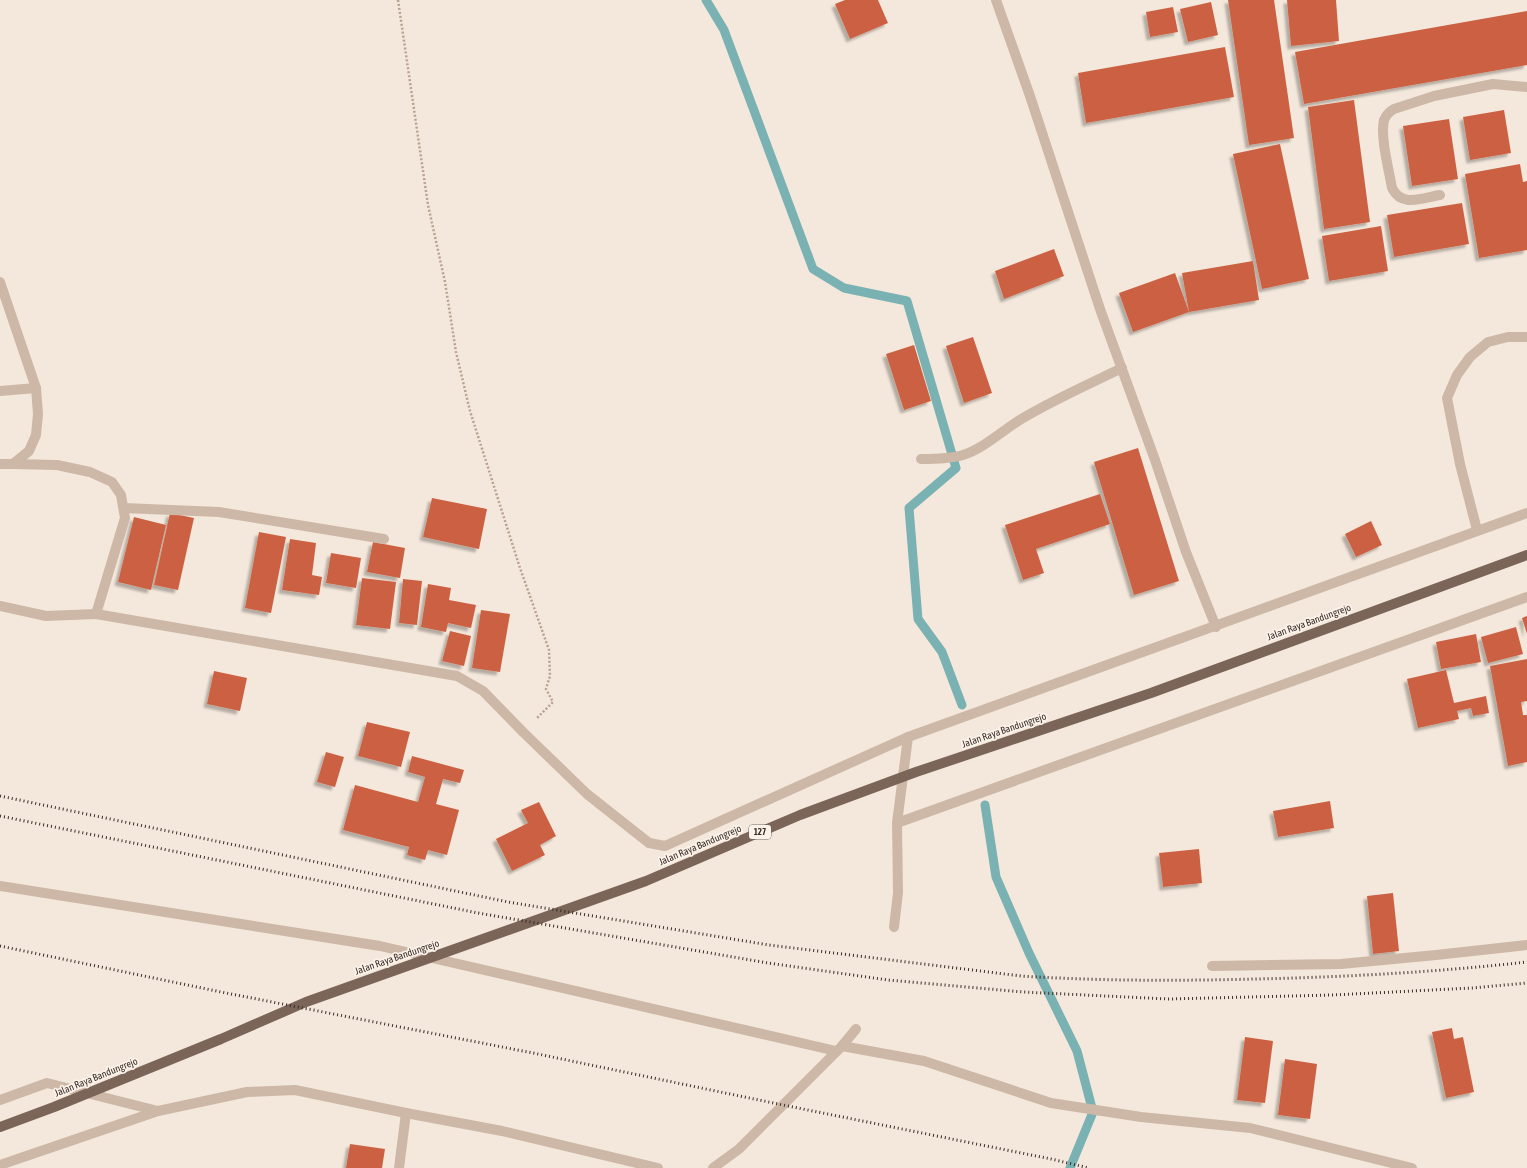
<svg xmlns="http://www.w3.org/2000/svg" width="1527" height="1168" font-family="'Asap Condensed',sans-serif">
<defs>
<filter id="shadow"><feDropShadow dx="-3.5" dy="3.5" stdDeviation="1" flood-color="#0004"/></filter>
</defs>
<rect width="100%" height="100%" fill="#f4e8dc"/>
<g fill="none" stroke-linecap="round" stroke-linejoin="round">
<g stroke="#7ab1b2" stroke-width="9">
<polyline points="706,0 724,30 813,269 844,288 907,301 956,468 909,508 918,619 942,652 962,705"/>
<polyline points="985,805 996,877 1029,953 1077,1051 1093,1112 1070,1168"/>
</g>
</g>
<g fill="#cc6142" filter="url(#shadow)">
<polygon points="845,0 878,0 888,23 850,39 835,4"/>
<polygon points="1228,0 1274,0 1294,138 1249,145"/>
<polygon points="1287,0 1336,0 1339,41 1291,46"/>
<polygon points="1211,2 1218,35 1188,42 1180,9"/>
<polygon points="1173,7 1178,32 1150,37 1146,12"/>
<polygon points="1527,11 1527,65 1304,104 1295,52"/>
<polygon points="1225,47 1234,97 1086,123 1078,73"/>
<polygon points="1354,100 1370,222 1324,229 1308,107"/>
<polygon points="1504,110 1511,153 1470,160 1463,117"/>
<polygon points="1449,119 1458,179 1412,186 1403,126"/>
<polygon points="1280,144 1309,279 1262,289 1233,154"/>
<polygon points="1520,164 1523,182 1527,181 1527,250 1479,258 1465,174"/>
<polygon points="1462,203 1469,244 1394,257 1387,215"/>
<polygon points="1381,226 1388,271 1329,281 1322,236"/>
<polygon points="1054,249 1064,276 1004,299 995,271"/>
<polygon points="1253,261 1259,300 1189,312 1182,273"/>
<polygon points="1175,273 1189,312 1133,332 1119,293"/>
<polygon points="973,337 992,393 964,403 946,346"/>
<polygon points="914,345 931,401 904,410 886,354"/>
<polygon points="1138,448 1179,581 1134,595 1094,462"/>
<polygon points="1100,494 1110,524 1036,549 1044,573 1023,580 1005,525"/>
<polygon points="432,498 487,509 479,549 423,537"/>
<polygon points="170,513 194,518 178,590 154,585"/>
<polygon points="134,517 166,525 151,590 118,582"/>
<polygon points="1371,521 1382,545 1356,557 1345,534"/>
<polygon points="259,532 286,537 271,613 245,608"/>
<polygon points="290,539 316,543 312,575 322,577 319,595 282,590"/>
<polygon points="373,542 405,548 400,578 367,572"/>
<polygon points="331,553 361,558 356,588 326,583"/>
<polygon points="362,578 396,582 390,629 356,625"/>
<polygon points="403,579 422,581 417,625 399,623"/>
<polygon points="428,584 451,588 449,600 476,605 471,628 448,623 446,632 421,627"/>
<polygon points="481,610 510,614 500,672 472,668"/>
<polygon points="1527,616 1527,634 1522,618"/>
<polygon points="1516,627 1523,654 1488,663 1481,637"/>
<polygon points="450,631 471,636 464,666 442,661"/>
<polygon points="1476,634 1481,662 1441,669 1436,642"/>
<polygon points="1527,659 1527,701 1521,702 1523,715 1527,715 1527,762 1508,766 1490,666"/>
<polygon points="1446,670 1454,703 1486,696 1489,713 1473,716 1471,708 1457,711 1459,719 1418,728 1407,679"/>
<polygon points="214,671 247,678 240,711 207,704"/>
<polygon points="367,722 410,732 401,767 358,756"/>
<polygon points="326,752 344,757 335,787 317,782"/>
<polygon points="412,756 464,770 460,783 443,779 436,804 459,810 447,855 428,850 425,860 407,855 409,847 343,830 355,785 418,802 425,777 408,772"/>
<polygon points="1330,801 1334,828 1278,837 1273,811"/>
<polygon points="539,802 556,836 540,845 545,855 512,871 496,839 528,823 521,810"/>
<polygon points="1199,849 1202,883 1163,887 1159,853"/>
<polygon points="1393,893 1399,951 1373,954 1367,896"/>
<polygon points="1452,1028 1454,1039 1463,1037 1474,1092 1446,1098 1432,1032"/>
<polygon points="1245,1037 1273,1041 1265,1103 1237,1100"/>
<polygon points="1285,1059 1317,1064 1310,1119 1278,1115"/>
<polygon points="350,1144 385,1149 382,1168 346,1168"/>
</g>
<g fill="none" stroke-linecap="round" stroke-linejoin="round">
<polyline stroke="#b9a291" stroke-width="2.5" stroke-dasharray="2 2" stroke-linecap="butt" points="398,0 428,205 445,282 456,352 470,411 520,568 549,650 550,676 546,689 553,702 536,719"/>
<g stroke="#cdb8a7" stroke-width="10">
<polyline points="1477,530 1460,464 1447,398 1457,375 1470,357 1488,342 1508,337 1527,337"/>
<polyline points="0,606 46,616 96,614"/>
<polyline points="0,886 380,946 836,1051"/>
<polyline points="894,927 898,893 897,823"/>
</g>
<g stroke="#cdb8a7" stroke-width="10">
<polyline points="996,0 1030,96 1100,309 1155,460 1186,552 1216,627"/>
<path d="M1440 195C1422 198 1402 208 1392 188 1389 170 1380 137 1384 120 1386 115 1389 112 1394 109L1434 96 1493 84 1527 87"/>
<polyline points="0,282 36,388 38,414 36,435 29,451 13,464 0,464"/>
<polyline points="0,391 36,388"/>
<path d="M921 459C935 459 950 459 963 455 985 448 1004 429 1023 418 1055 399 1089 384 1122 368"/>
<polyline points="13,464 57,465 90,472 112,482 121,495 125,518 96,614 457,676 483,691 523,732 587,794 649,843 665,846 908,737 1527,513"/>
<polyline points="124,508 219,512 384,539"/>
<polyline points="908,737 897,823 1527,597"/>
<polyline points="1212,966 1341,964 1436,955 1527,945"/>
<polyline points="842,1046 924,1061 1051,1103 1141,1117 1250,1128 1412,1168"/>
<polyline points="0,1100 47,1083 158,1111"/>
<polyline points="0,1165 158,1111 247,1092 295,1090 406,1113 502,1131 658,1168"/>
<polyline points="399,1168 406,1113"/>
<polyline points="713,1168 739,1149 842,1046 856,1029"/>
</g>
<polyline stroke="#7b6458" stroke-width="10" points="0,1127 54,1107 221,1039 306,1002 646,881 800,815 916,772 1151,693 1527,555"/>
<g stroke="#392d28" stroke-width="3" stroke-dasharray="1 3" stroke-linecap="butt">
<path d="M0 796 508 902 769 945 1021 976C1099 981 1177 981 1256 979 1347 977 1437 972 1527 962"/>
<polyline points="0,816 478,913 768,963 888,980 1023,992 1168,999 1333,995 1472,988 1527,983"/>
<polyline points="0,946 221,992 533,1053 783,1105 1051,1159 1089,1168"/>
</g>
</g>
<g text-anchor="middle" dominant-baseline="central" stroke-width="3.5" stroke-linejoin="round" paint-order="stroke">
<rect fill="#fbf2e9" stroke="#736862" stroke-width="1" x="749" y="825" width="22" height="14" rx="3"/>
<g font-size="9" font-weight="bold" fill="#392d28">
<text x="760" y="832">127</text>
</g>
<g font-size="10" fill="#392d28" stroke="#fbf2e9">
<text transform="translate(1309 622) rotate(-20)">Jalan Raya Bandungrejo</text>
<text transform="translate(1004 730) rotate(-19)">Jalan Raya Bandungrejo</text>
<text transform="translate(700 845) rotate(-23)">Jalan Raya Bandungrejo</text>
<text transform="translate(397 957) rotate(-19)">Jalan Raya Bandungrejo</text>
<text transform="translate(96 1077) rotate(-22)">Jalan Raya Bandungrejo</text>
</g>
</g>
</svg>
